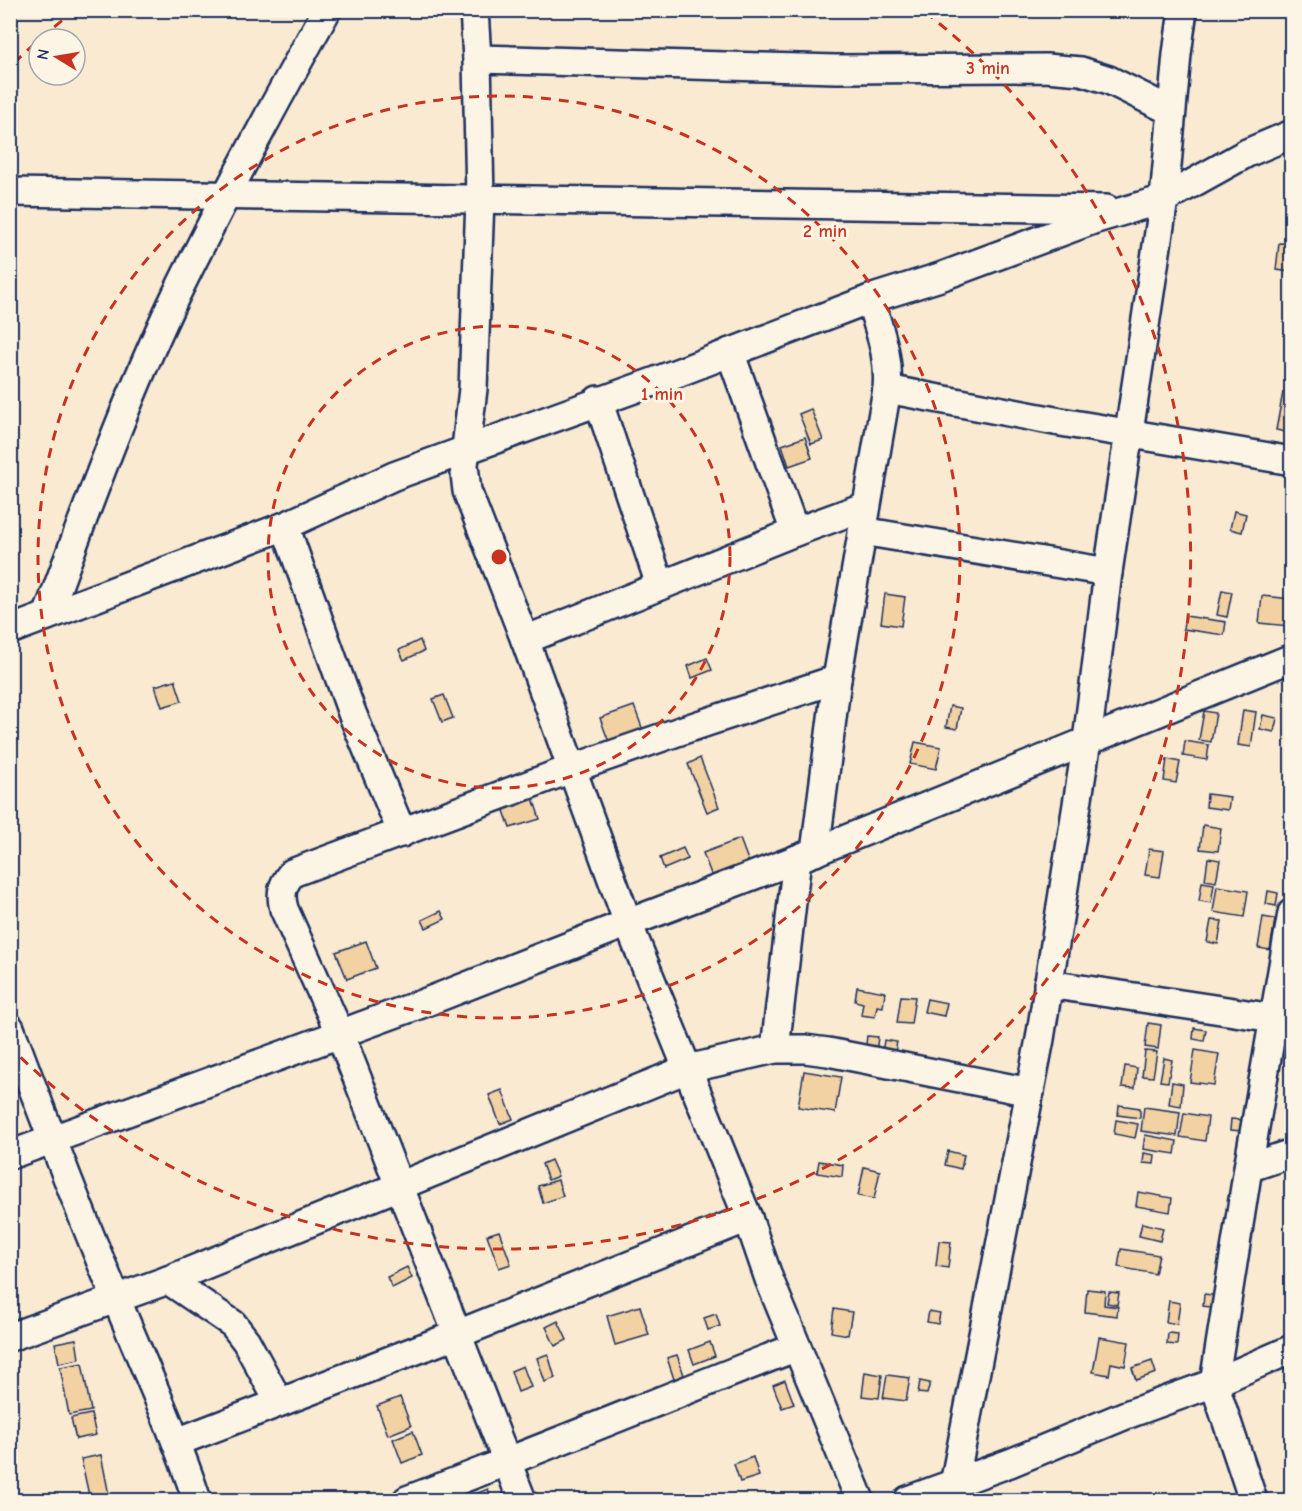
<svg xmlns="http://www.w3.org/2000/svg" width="1302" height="1511" font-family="'Comic Neue',sans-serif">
<rect width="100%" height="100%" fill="#f9ead1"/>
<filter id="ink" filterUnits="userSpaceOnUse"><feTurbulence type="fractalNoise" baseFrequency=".0167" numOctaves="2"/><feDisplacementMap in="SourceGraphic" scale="12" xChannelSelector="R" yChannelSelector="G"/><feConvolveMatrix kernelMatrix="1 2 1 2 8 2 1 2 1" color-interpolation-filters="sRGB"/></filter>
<g filter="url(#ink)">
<g fill="#f2d1a3" stroke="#1b2f5e" stroke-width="1.5">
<polygon points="1279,243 1292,244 1292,272 1276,270"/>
<polygon points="1283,392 1292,393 1286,432 1276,430"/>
<polygon points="811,409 823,440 811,444 799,414"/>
<polygon points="805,437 812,458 789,466 782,445"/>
<polygon points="1234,511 1246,514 1242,532 1230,529"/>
<polygon points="1222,590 1232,592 1227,617 1217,615"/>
<polygon points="885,594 905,597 901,626 881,623"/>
<polygon points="1262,596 1292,599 1290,626 1259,623"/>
<polygon points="1185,616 1226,622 1224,635 1183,629"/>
<polygon points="420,640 424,651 404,660 399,650"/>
<polygon points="707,658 712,670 692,678 688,666"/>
<polygon points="175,680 182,701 162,707 155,686"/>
<polygon points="444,695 453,718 442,722 433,699"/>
<polygon points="634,706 644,733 610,745 600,718"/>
<polygon points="950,706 961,708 957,729 946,727"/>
<polygon points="1243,710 1256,712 1251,747 1238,745"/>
<polygon points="1204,711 1216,713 1211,742 1199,740"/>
<polygon points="1263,715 1277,718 1274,732 1260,729"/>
<polygon points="1185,741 1209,745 1207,760 1183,756"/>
<polygon points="915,742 941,747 936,769 910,764"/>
<polygon points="700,758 719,807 707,812 688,764"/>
<polygon points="1167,759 1180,762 1176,783 1164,781"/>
<polygon points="530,789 540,819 510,828 500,799"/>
<polygon points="1207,794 1230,797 1228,810 1206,807"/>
<polygon points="1203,825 1221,828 1218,851 1200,849"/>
<polygon points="740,839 751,868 714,882 703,853"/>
<polygon points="683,848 688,859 664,869 660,858"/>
<polygon points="1149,849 1164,851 1160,877 1145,875"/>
<polygon points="1208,858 1220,860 1216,882 1205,880"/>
<polygon points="1202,882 1214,884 1211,903 1199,901"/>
<polygon points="1217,886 1248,891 1244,917 1213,912"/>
<polygon points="1268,891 1278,893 1276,906 1266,904"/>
<polygon points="441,911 445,919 426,928 422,920"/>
<polygon points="1263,917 1275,919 1270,950 1258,948"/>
<polygon points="1211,920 1222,921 1218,944 1207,942"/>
<polygon points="366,941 376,968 347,979 336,952"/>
<polygon points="857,987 885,992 883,1007 877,1006 875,1017 861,1015 863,1003 855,1001"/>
<polygon points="901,996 915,997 911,1024 897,1023"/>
<polygon points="927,999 947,1003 944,1016 924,1012"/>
<polygon points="1148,1023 1161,1025 1158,1049 1145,1047"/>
<polygon points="1194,1028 1206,1030 1204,1041 1193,1039"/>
<polygon points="867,1036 878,1037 876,1053 865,1052"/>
<polygon points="884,1040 897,1042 894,1056 882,1054"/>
<polygon points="1195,1050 1219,1054 1214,1085 1190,1082"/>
<polygon points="1145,1051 1157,1052 1153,1077 1142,1076"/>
<polygon points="1164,1058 1172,1060 1168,1082 1160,1081"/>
<polygon points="1125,1066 1137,1068 1135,1088 1122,1087"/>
<polygon points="804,1071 841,1077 835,1113 798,1107"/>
<polygon points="1172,1082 1183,1084 1181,1106 1169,1104"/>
<polygon points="502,1090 513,1119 500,1124 489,1095"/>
<polygon points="1119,1105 1140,1108 1140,1118 1118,1115"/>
<polygon points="1144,1107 1180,1112 1177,1136 1141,1131"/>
<polygon points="1184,1113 1208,1117 1205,1141 1180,1137"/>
<polygon points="1231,1119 1243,1120 1242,1131 1230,1130"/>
<polygon points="1116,1120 1138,1124 1135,1138 1114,1134"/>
<polygon points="1145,1135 1177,1141 1175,1154 1143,1149"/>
<polygon points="948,1151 964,1155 961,1169 945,1165"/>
<polygon points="1144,1153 1155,1155 1154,1164 1143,1163"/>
<polygon points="551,1160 558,1176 548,1180 542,1164"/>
<polygon points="819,1161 843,1165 842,1177 817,1173"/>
<polygon points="864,1167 880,1171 874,1199 858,1196"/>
<polygon points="558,1180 563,1196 543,1203 538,1186"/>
<polygon points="1138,1192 1172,1198 1170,1212 1136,1206"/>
<polygon points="1142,1223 1163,1228 1160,1241 1139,1236"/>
<polygon points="499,1231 511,1264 499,1268 487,1235"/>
<polygon points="939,1241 951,1242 948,1268 936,1266"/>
<polygon points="1121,1249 1159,1255 1155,1274 1118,1267"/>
<polygon points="407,1267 412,1278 392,1288 387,1277"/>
<polygon points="1087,1289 1105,1291 1104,1305 1118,1307 1117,1316 1085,1312"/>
<polygon points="1109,1292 1119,1293 1117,1305 1107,1303"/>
<polygon points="1204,1294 1219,1296 1218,1308 1203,1306"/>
<polygon points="1169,1301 1180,1303 1177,1324 1166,1322"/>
<polygon points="640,1306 649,1335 615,1345 607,1316"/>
<polygon points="834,1309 852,1312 848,1335 831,1332"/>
<polygon points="929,1311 940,1313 938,1324 927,1322"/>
<polygon points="716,1314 720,1326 708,1330 704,1318"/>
<polygon points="558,1321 567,1340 555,1346 546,1327"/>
<polygon points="1168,1333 1178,1334 1177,1345 1167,1344"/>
<polygon points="1099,1337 1129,1342 1125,1366 1111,1363 1109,1375 1093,1372"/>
<polygon points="76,1339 79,1359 59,1363 55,1343"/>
<polygon points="710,1342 715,1356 694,1364 689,1350"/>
<polygon points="548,1354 555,1378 545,1382 537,1358"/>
<polygon points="677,1355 684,1375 674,1379 667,1358"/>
<polygon points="1152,1361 1156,1373 1136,1380 1132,1368"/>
<polygon points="82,1363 91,1411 69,1415 60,1367"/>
<polygon points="523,1366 531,1387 518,1392 511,1371"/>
<polygon points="865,1372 882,1375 879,1398 862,1396"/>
<polygon points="887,1375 910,1378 906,1401 883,1398"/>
<polygon points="785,1380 794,1404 782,1408 773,1385"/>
<polygon points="920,1381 930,1383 927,1394 918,1393"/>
<polygon points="400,1397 411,1426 388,1435 377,1406"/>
<polygon points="91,1414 96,1435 76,1439 71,1418"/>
<polygon points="413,1431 422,1455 402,1463 393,1439"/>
<polygon points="101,1455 110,1500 90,1500 81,1459"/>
<polygon points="753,1457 759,1476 740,1482 734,1464"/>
<polygon points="488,1489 492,1500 469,1500 468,1497"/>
</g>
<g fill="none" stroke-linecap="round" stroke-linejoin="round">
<g stroke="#1b2f5e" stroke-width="32">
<g id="minor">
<polyline points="474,10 477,59 480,199 473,389 464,465 467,491 525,640 628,923 748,1218 769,1279 860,1500"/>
<polyline points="477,59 836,69 1046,68 1081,71 1109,80 1171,111"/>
<polyline points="10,192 1106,209"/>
<polyline points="1164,199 1177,54 1183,10"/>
<polyline points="1164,199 1247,153 1292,134"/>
<polyline points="730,352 795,532"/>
<polyline points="887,389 1055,421 1292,461"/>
<polyline points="598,400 660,585"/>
<polyline points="285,526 352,713 402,833"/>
<polyline points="862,531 1108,572"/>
<path d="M47 616C87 508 126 399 176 295 223 199 274 104 327 10"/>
<polyline points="10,630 285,526 394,476 656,381 870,299 940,277 1093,220 1164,199 1108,572 1087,741 1040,1039 951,1500"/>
<polyline points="525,640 795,532 866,506"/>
<path d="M815 852 837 679 887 389C890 355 879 331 870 299"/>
<polyline points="1048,984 1274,1018 1290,1014"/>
<path d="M10 1028C44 1118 78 1209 116 1298 144 1366 174 1431 197 1500"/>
<polyline points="775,1049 797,859"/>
<polyline points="10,1155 424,1003 628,923 797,859 1292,658"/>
<polyline points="1248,1168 1292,1153"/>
<polyline points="168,1280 233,1324 246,1341 279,1402"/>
<polyline points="10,1337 168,1280 687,1069 775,1049 805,1049 828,1052 1030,1092"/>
<polyline points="177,1442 458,1334 748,1218"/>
<path d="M407 1500C538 1451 667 1397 797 1347"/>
<path d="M522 1500 340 1034 284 909C280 894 282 885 292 873L571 769 683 730 837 679"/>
<polyline points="908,1500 1010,1463 1126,1415 1214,1383 1292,1349"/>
<polyline points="1253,1500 1214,1383 1248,1168 1292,913"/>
</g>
</g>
<use href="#minor" stroke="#fcf5e5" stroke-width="27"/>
</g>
</g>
<g fill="none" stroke="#c8321e" stroke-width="3" stroke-dasharray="10 8">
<circle cx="499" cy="557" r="231"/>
<circle cx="499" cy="557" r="461"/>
<path d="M14 63A692 692 0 0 1 73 12M925 12A692 692 0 1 1 14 1051"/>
</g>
<circle cx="499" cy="557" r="9" fill="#c8321e" stroke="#fcf5e5" stroke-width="3"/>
<g font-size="18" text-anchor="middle" font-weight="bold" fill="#c8321e" stroke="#fcf5e5" stroke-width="6" stroke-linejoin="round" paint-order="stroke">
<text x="988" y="74">3 min</text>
<text x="825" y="237">2 min</text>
<text x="662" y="400">1 min</text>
</g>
<rect width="1302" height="1511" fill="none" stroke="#fcf5e5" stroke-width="36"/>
<rect x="18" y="18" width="1266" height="1475" fill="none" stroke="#1b2f5e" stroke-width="2" filter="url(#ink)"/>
<g transform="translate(57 57) rotate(281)"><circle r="28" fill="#fcf5e5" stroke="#a2a6af" stroke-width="1.5"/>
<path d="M0-4.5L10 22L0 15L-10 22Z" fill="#c8321e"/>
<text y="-9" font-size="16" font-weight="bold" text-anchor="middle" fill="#1b2f5e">N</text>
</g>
</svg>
